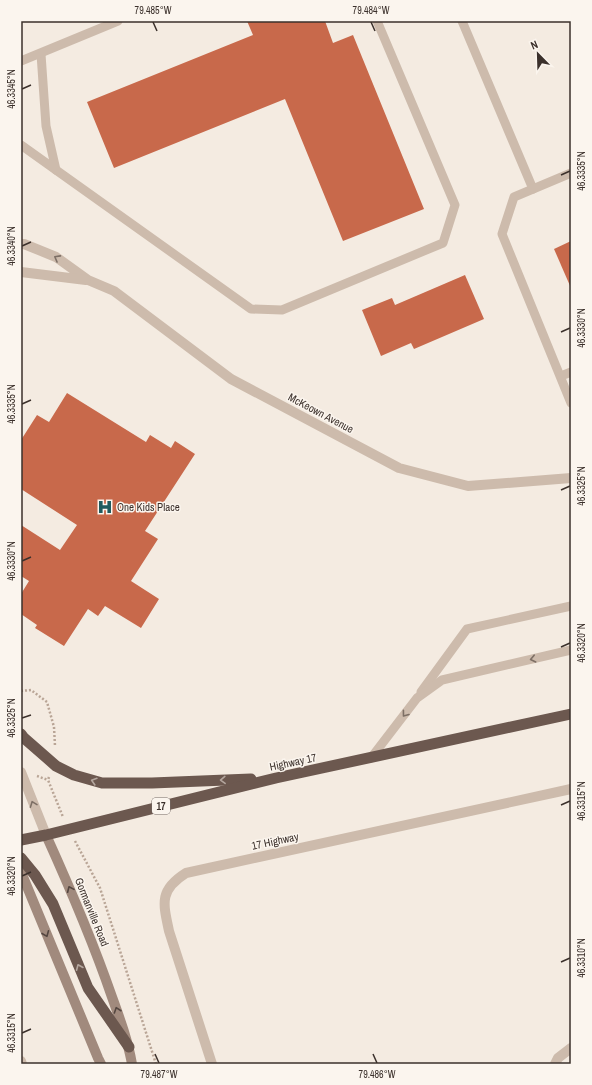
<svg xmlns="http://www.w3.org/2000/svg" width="592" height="1085" font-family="'Archivo Narrow',sans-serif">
<rect width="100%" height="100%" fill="#f4ebe1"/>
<g fill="#c8694b">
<polygon points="247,21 325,21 333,43 353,35 424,209 343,241 285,99 114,168 87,102 253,35"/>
<polygon points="571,241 571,288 554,249"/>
<polygon points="465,275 484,319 414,349 411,343 381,356 362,310 392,298 395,305"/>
<polygon points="67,393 146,442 150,435 171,448 175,441 195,454 145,531 158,539 131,581 159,599 141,628 105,606 98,616 88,609 64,646 35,628 37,625 21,614 21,594 29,581 21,576 21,525 60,550 77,525 21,489 21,440 37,415 49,422"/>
</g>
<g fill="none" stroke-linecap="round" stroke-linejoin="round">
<g stroke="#b9a596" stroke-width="2.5" stroke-dasharray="2 2" stroke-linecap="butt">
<polyline points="21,691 31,690 47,702 54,727 55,746"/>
<polyline points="37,776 48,780"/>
<polyline points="49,777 48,780 63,817"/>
<polyline points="75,841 100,888 156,1064"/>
</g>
<g stroke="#cdbbac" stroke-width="9">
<polyline points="462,21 533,189"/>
<polyline points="41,54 46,126 56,170 251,309 282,310 443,243 455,205 377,21"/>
<polyline points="21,61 118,21"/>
<polyline points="21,145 56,170"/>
<polyline points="571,173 514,197 502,234 571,403"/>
<polyline points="561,376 571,372"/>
<polyline points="421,692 467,629 571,606"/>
<polyline points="371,758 417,698 442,680 571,650"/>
</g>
<g stroke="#cdbbac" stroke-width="10">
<polyline points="21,1061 22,1064"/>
<path d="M212 1064 169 931C163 903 159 890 186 873L571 789"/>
<polyline points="555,1064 558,1058 571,1048"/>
</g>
<g stroke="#cdbbac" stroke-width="10">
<polyline points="21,244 24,244 56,257 88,280 114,291 231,379 399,468 468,486 571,478"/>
<polyline points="21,272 86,280"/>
<polyline points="21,772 46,835"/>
</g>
<g stroke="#a18a7d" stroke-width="10">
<path d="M46 835C70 888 93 942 112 997 120 1019 128 1041 132 1064"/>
<polyline points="21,872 98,1058 101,1064"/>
</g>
<g stroke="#6c584f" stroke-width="11">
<polyline points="21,734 24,738 56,766 74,775 102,783 152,783 251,779"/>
<polyline points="21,840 46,835 276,778 571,714"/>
<polyline points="21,858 35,875 53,904 88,988 129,1047"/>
</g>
</g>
<defs><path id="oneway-chevron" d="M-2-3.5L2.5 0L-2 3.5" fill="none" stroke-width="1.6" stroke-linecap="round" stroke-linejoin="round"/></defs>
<g stroke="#7d6f65">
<use href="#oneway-chevron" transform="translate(57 258) rotate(-151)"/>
<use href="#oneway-chevron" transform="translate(533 659) rotate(167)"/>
<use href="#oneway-chevron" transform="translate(405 714) rotate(127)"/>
<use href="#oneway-chevron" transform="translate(33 804) rotate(-111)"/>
</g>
<g stroke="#b4a69e">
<use href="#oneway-chevron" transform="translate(223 780) rotate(178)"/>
<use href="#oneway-chevron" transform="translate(94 781) rotate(-163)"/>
<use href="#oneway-chevron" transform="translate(79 967) rotate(-113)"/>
</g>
<g stroke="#544640">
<use href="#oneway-chevron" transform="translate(70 889) rotate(-114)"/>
<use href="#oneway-chevron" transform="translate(46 934) rotate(68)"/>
<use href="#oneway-chevron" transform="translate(117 1010) rotate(-109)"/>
</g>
<path fill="none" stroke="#3b302b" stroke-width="1.5" d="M153 22 157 31M371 22 375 31M22 89 31 85M561 175 570 171M22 246 31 242M561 332 570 328M22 404 31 400M561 490 570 486M22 561 31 557M561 647 570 643M22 718 31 715M561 805 570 801M22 876 31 872M561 962 570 958M22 1033 31 1029M155 1054 159 1063M373 1054 377 1063"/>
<defs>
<g id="hospital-bare" transform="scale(1.2)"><path d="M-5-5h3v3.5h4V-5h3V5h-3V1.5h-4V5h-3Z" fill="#1f5a5e" stroke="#fbf5ee" stroke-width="2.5" paint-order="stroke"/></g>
</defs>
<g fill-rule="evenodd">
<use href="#hospital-bare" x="105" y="507"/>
</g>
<g text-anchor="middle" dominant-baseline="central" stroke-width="3" stroke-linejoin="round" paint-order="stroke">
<rect fill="#fbf5ee" stroke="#756b66" stroke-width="1" x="152" y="798" width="18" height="16" rx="3"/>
<g font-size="10" font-weight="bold" fill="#3b302b">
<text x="161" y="806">17</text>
</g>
<g font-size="11" fill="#3b302b" stroke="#fbf5ee">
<text transform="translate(321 413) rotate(28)">McKeown Avenue</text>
<text transform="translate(293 762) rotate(-12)">Highway 17</text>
<text transform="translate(275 841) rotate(-12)">17 Highway</text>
<text transform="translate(92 912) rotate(68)">Gormanville Road</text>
</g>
<g font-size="11" fill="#3b302b" stroke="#fbf5ee" text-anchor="start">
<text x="117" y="507">One Kids Place</text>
</g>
</g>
<rect width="592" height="1085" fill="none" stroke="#fbf5ee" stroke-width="44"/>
<g transform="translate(538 54) rotate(337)" stroke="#fbf5ee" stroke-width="3" paint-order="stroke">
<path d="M0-3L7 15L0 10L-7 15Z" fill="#3b302b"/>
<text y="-6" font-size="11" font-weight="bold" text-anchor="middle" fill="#3b302b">N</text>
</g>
<rect x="22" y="22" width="548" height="1041" fill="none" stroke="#3b302b" stroke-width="1.5"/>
<g font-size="10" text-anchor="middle" fill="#3b302b">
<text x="153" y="14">79.485°W</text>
<text x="371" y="14">79.484°W</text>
<text transform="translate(11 89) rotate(-90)" y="4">46.3345°N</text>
<text transform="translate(581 171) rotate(-90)" y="4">46.3335°N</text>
<text transform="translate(11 246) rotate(-90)" y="4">46.3340°N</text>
<text transform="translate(581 328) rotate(-90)" y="4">46.3330°N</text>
<text transform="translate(11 404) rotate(-90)" y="4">46.3335°N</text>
<text transform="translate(581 486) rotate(-90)" y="4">46.3325°N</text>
<text transform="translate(11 561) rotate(-90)" y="4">46.3330°N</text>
<text transform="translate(581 643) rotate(-90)" y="4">46.3320°N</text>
<text transform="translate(11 718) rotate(-90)" y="4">46.3325°N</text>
<text transform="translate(581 801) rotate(-90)" y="4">46.3315°N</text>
<text transform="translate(11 876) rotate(-90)" y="4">46.3320°N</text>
<text transform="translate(581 958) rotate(-90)" y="4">46.3310°N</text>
<text transform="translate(11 1033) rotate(-90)" y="4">46.3315°N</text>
<text x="159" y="1078">79.487°W</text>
<text x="377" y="1078">79.486°W</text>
</g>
</svg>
